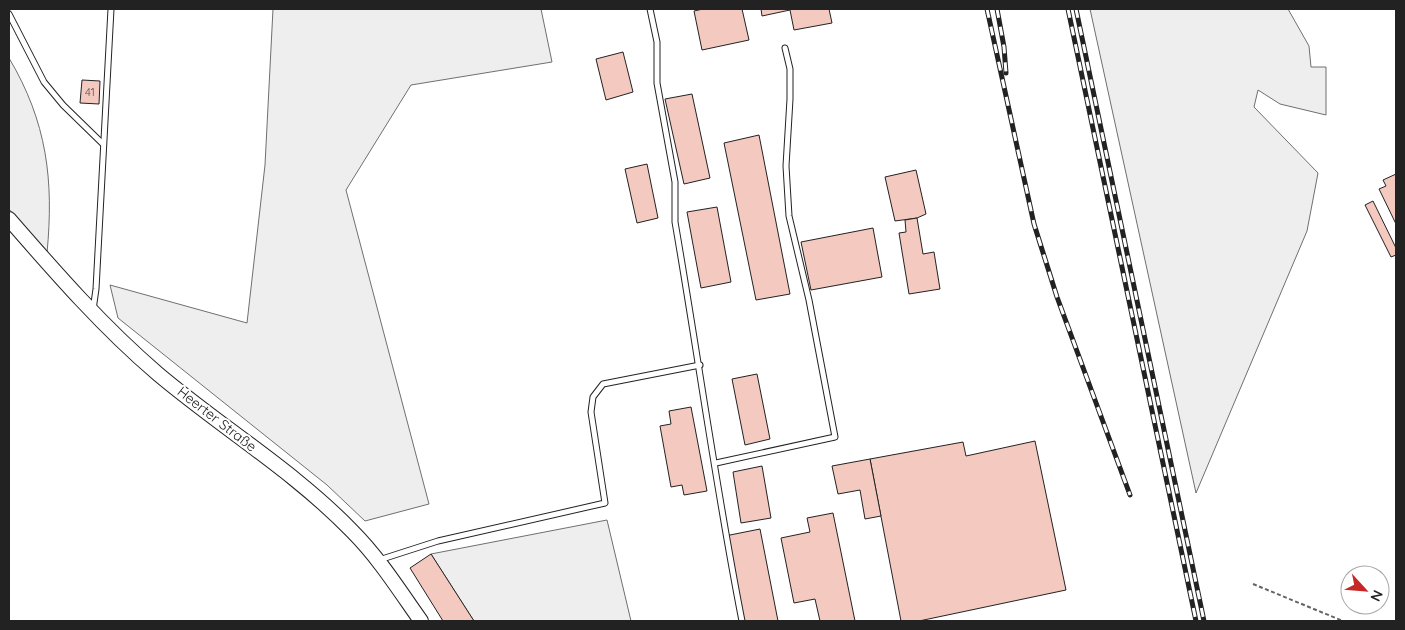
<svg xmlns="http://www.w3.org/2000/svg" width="1405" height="630" font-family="Quicksand,sans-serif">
<rect width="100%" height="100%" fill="#fff"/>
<g fill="#eee" stroke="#6f6f6f">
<polygon points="273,9 541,9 552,62 411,85 346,190 429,504 365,521 327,485 118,318 110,285 247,323 265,165"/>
<polygon points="1090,9 1288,9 1309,46 1311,67 1326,67 1326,115 1280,104 1258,90 1254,107 1318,173 1307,231 1196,493"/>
<path d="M9 58C47 122 54 180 47 253L9 209Z"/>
<polygon points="607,520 631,621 474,621 431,554"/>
</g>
<g fill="#f3c9c0" stroke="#222">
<polygon points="703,9 742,9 749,40 702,50 694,11"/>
<polygon points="761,9 829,9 832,23 794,30 790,10 762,16"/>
<polygon points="623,52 633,92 606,100 596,59"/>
<polygon points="82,80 100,81 99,104 80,103"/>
<polygon points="692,94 710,178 684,184 665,99"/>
<polygon points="759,135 790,294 756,300 724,143"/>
<polygon points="647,164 658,218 637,223 625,169"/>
<polygon points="916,170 926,214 917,218 895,221 885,177"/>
<polygon points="1396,174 1396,224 1379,189 1386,186 1383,180"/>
<polygon points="1373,201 1396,248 1396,255 1391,257 1365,205"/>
<polygon points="717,207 731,282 701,288 687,212"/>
<polygon points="917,218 923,254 934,252 940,289 909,294 899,233 906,232 905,220"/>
<polygon points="873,228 882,277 811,290 801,242"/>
<polygon points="757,374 770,439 745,445 732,379"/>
<polygon points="691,407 707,491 684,495 682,485 671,487 660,426 671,424 669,411"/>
<polygon points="1035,441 1066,590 919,621 901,621 870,459 963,442 966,456"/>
<polygon points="870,459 881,516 865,519 860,490 838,494 832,466"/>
<polygon points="762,466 771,518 741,523 733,472"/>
<polygon points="833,513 855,621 820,621 815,599 794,603 781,538 810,532 807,518"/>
<polygon points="760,529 778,621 742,621 725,536"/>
<polygon points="431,554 474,621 443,621 410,568"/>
</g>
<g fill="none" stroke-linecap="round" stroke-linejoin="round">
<g stroke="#222" stroke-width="7">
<g id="lane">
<path d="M650 9 657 42V83L675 182V222C698 355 716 489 742 621"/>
<polyline points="9,14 44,82 63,105 103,144"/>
<polyline points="93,310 96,289 111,9"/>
<polyline points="716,463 835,437 809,300 789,216 786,166 790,99 790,69 785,48"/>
<polyline points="379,560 438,541 605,503 591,412 593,397 603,384 700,365"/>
</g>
</g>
<g stroke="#222" stroke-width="16">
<path id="secondary" d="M9 219C56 273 103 327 158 374 222 428 294 471 352 531 379 558 399 590 421 621"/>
</g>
<polyline stroke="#646464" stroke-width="2" stroke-dasharray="4 2.5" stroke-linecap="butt" points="1253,584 1343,621"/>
<use href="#lane" stroke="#fff" stroke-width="5"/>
<use href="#secondary" stroke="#fff" stroke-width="14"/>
<g stroke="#222" stroke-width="5">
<g id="rail">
<polyline points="987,9 1034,224 1057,297 1130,495"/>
<polyline points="997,9 1004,47 1006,73"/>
<polyline points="1068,9 1196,621"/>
<polyline points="1076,9 1204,621"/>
</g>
</g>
<use href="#rail" stroke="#fff" stroke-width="3" stroke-dasharray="9" stroke-linecap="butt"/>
</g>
<g text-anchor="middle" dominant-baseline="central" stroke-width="4" stroke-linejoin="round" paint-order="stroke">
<g font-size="11" fill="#564c4a">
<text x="90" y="92">41</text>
</g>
<g font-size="14" fill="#222" stroke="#fff">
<text transform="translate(217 419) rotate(38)">Heerter Straße</text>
</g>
</g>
<rect width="1405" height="630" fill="none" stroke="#222222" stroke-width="20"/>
<g transform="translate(1365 590) rotate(116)"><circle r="24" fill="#ffffff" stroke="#a7a7a7"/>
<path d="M0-4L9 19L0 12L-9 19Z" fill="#c62828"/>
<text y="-8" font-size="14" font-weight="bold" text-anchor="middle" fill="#222222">N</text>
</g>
</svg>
